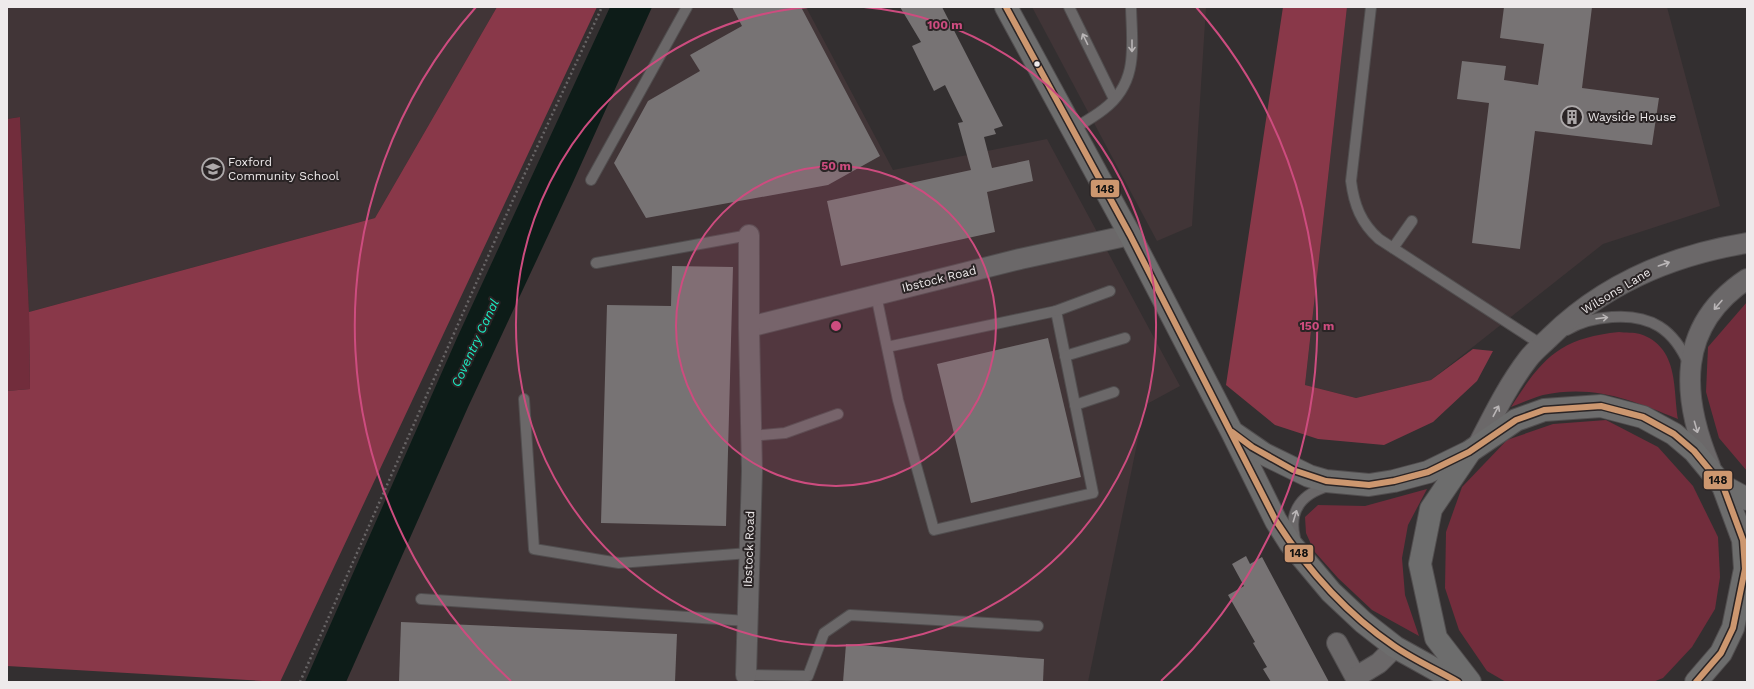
<svg xmlns="http://www.w3.org/2000/svg" width="1754" height="689" font-family="'Work Sans',sans-serif">
<rect width="100%" height="100%" fill="#332f30"/>
<g fill="#413537">
<polygon points="7,7 497,7 375,218 29,312 20,117 7,119"/>
<polygon points="652,7 806,7 893,170 1047,139 1180,386 1145,405 1088,682 346,682 468,407 573,182"/>
<polygon points="1032,7 1206,7 1192,226 1157,241"/>
<polygon points="1347,7 1667,7 1720,206 1603,244 1431,380 1356,398 1305,385"/>
</g>
<g fill="#722d3c">
<polygon points="20,117 29,312 30,389 7,391 7,119"/>
<polygon points="1747,302 1747,471 1719,438 1706,392 1708,347"/>
<path d="M1619 332C1625 333 1634 332 1640 334 1679 347 1673 388 1678 419 1632 400 1594 384 1543 395 1532 398 1522 403 1511 407 1542 358 1560 338 1619 332Z"/>
<polygon points="1606,420 1658,447 1693,486 1718,537 1720,577 1715,609 1692,647 1663,678 1653,682 1506,682 1487,671 1459,630 1445,588 1446,532 1462,487 1507,440 1553,424"/>
<polygon points="1427,489 1408,525 1402,558 1405,595 1419,636 1372,610 1338,578 1314,551 1306,533 1305,517 1318,505 1365,506"/>
</g>
<g fill="#893849">
<polygon points="497,7 597,7 280,682 7,666 7,391 30,389 29,312 375,218"/>
<polygon points="1283,7 1347,7 1305,385 1356,398 1431,380 1473,349 1493,351 1477,381 1433,422 1384,445 1318,439 1275,425 1226,385"/>
</g>
<polygon fill="#0d1c18" points="610,7 652,7 573,182 468,407 346,682 305,682 457,338"/>
<g fill="#777374">
<polygon points="732,7 801,7 880,156 828,185 646,218 614,163 648,101 700,71 690,55 742,26"/>
<polygon points="900,7 942,7 1003,126 994,129 996,134 984,137 992,168 1029,160 1033,181 987,192 995,232 841,266 827,201 971,170 958,123 963,122 945,85 934,91 912,46 921,42"/>
<polygon points="1504,7 1592,7 1582,88 1659,98 1652,145 1535,131 1520,249 1472,243 1489,103 1457,99 1462,61 1506,66 1504,80 1538,85 1544,44 1500,38"/>
<polygon points="672,266 733,267 726,526 601,523 607,305 671,306"/>
<polygon points="1048,338 1081,477 971,503 937,364"/>
<polygon points="1246,556 1250,564 1262,557 1329,682 1271,682 1263,669 1267,667 1253,643 1255,642 1228,595 1244,586 1232,564"/>
<polygon points="401,622 677,634 675,682 399,682"/>
<polygon points="846,644 1044,659 1043,682 843,682"/>
</g>
<g fill="none" stroke-linecap="round" stroke-linejoin="round">
<g stroke="#514e4f" stroke-width="12">
<g id="lane">
<polyline points="1069,7 1114,99"/>
<path d="M1371 7 1351 181C1354 205 1361 223 1379 239L1542 345 1543 344"/>
<path d="M1073 129C1083 123 1094 117 1104 109 1139 82 1132 46 1131 7"/>
<polyline points="591,180 687,7"/>
<polyline points="1393,248 1412,221"/>
<polyline points="596,263 749,235"/>
<polyline points="876,295 898,400 934,530 1093,493 1056,311 887,347"/>
<polyline points="1056,311 1110,291"/>
<path d="M1567 330C1580 322 1597 318 1612 317 1650 314 1674 329 1689 365"/>
<polyline points="1065,356 1125,338"/>
<polyline points="524,399 534,549 619,563 749,553"/>
<polyline points="1075,405 1114,392"/>
<polyline points="751,436 785,433 838,414"/>
<path d="M1295 538C1288 510 1303 493 1329 486"/>
<polyline points="421,599 747,621"/>
<polyline points="746,675 808,676 824,633 850,615 1038,626"/>
</g>
</g>
<g stroke="#514e4f" stroke-width="22">
<g id="street">
<polyline points="749,327 1020,259 1130,235"/>
<path d="M1478 445C1493 416 1508 385 1528 359 1534 351 1543 344 1550 337 1604 284 1673 255 1747 243"/>
<path d="M1710 466C1681 396 1676 326 1747 279"/>
<polyline points="1337,643 1358,682"/>
<polyline points="746,675 752,471 749,327 749,235"/>
<polyline points="1356,677 1379,663 1395,647"/>
</g>
</g>
<g stroke="#514e4f" stroke-width="24">
<g id="secondary">
<polyline points="1006,7 1130,235 1232,432 1276,521 1290,543 1331,592 1363,622 1395,647 1458,682"/>
<polyline points="1235,434 1264,454 1309,476 1326,481 1369,485 1394,481 1428,472 1469,452 1516,420 1544,410 1601,406 1643,417 1674,434 1694,451 1723,486 1743,540 1745,569 1733,628 1721,653 1696,682"/>
<polyline points="1469,453 1431,509 1420,564 1436,638 1470,682"/>
<polyline points="1723,486 1747,499"/>
</g>
</g>
<polyline stroke="#686566" stroke-width="2.5" stroke-dasharray="2 3" stroke-linecap="butt" points="300,682 520,184 602,7"/>
<use href="#lane" stroke="#6b6869" stroke-width="10"/>
<use href="#street" stroke="#6b6869" stroke-width="20"/>
<use href="#secondary" stroke="#6d6d6d" stroke-width="22"/>
<g stroke="#2a2425" stroke-width="9">
<g id="bus-1">
<path d="M1006 7 1130 235 1276 521C1307 569 1347 614 1394 646 1414 660 1437 670 1458 682"/>
<polyline points="1232,432 1252,447 1293,470 1326,481 1369,485 1394,481 1428,472 1469,452 1516,420 1544,410 1601,406 1643,417 1674,434 1694,451 1723,486 1743,540 1745,569 1733,628 1721,653 1696,682"/>
</g>
</g>
<use href="#bus-1" stroke="#cd976f" stroke-width="6"/>
</g>
<defs><path id="oneway-shaft" d="M-6 0H5M1.5-3L5.5 0L1.5 3" fill="none" stroke-width="1.6" stroke-linecap="round" stroke-linejoin="round"/></defs>
<g stroke="#bab6b7">
<use href="#oneway-shaft" transform="translate(1085 39) rotate(-116)"/>
<use href="#oneway-shaft" transform="translate(1132 46) rotate(90)"/>
<use href="#oneway-shaft" transform="translate(1664 264) rotate(-19)"/>
<use href="#oneway-shaft" transform="translate(1718 305) rotate(131)"/>
<use href="#oneway-shaft" transform="translate(1602 318) rotate(-7)"/>
<use href="#oneway-shaft" transform="translate(1496 411) rotate(-62)"/>
<use href="#oneway-shaft" transform="translate(1696 427) rotate(74)"/>
<use href="#oneway-shaft" transform="translate(1295 516) rotate(-73)"/>
</g>
<circle cx="836" cy="326" r="160" fill="#cd4c7f" fill-opacity=".12"/>
<g fill="none" stroke="#cd4c7f" stroke-width="2">
<circle cx="836" cy="326" r="160"/>
<path d="M864 7A320 320 0 1 1 808 7"/>
<path d="M511 681A481 481 0 0 1 476 7M1196 7A481 481 0 0 1 1161 681"/>
</g>
<defs>
<g id="building-ring" transform="scale(1.15)"><circle r="9.5" fill="#2a2425" stroke="#ada9aa" stroke-width="1.5"/><path d="M-4-6H4V6H1V3H-1V6H-4ZM-2.5-4.3h1.7v1.8h-1.7ZM.8-4.3h1.7v1.8H.8ZM-2.5-1h1.7V.8h-1.7ZM.8-1h1.7V.8H.8Z" fill="#ada9aa"/></g>
<g id="school-ring" transform="scale(1.15)"><circle r="9.5" fill="#2a2425" stroke="#ada9aa" stroke-width="1.5"/><path d="M0-5L7-2L0 1L-7-2ZM-4 1L0 2.5L4 1V4Q0 6-4 4Z" fill="#ada9aa"/></g>
</defs>
<g fill-rule="evenodd">
<use href="#building-ring" x="1572" y="117"/>
<use href="#school-ring" x="213" y="169"/>
</g>
<circle fill="#eeeaeb" stroke="#2a2425" stroke-width="1.5" cx="1037" cy="64" r="3.5"/>
<g text-anchor="middle" dominant-baseline="central" stroke-width="4" stroke-linejoin="round" paint-order="stroke">
<g font-size="12" fill="#eeeaeb" stroke="#2a2425" text-anchor="start">
<text x="1588" y="117">Wayside House</text>
<text x="228" y="162">Foxford<tspan x="228" dy="14">Community School</tspan></text>
</g>
<g font-size="12" fill="#eeeaeb" stroke="#2a2425">
<text transform="translate(939 279) rotate(-14)">Ibstock Road</text>
<text transform="translate(1616 291) rotate(-31)">Wilsons Lane</text>
<text transform="translate(749 549) rotate(-88)">Ibstock Road</text>
</g>
<g font-size="13" font-style="italic" fill="#1beac2" stroke="#2a2425">
<text transform="translate(475 343) rotate(-65)">Coventry Canal</text>
</g>
</g>
<circle cx="836" cy="326" r="6" fill="#cd4c7f" stroke="#2a2425" stroke-width="2"/>
<g font-size="12" text-anchor="middle" font-weight="bold" fill="#cd4c7f" stroke="#2a2425" stroke-width="4" stroke-linejoin="round" paint-order="stroke">
<text x="945" y="29">100 m</text>
<text x="836" y="170">50 m</text>
<text x="1317" y="330">150 m</text>
</g>
<g stroke="#2a2425" stroke-width="1.5">
<rect x="1090" y="179" width="30" height="19" rx="4" fill="#cd976f"/>
<rect x="1703" y="470" width="30" height="20" rx="4" fill="#cd976f"/>
<rect x="1284" y="544" width="30" height="19" rx="4" fill="#cd976f"/>
</g>
<g font-size="11" text-anchor="middle" font-weight="bold" fill="#111">
<text x="1105" y="193">148</text>
<text x="1718" y="484">148</text>
<text x="1299" y="557">148</text>
</g>
<rect width="1754" height="689" fill="none" stroke="#eeeaeb" stroke-width="16"/>
</svg>
